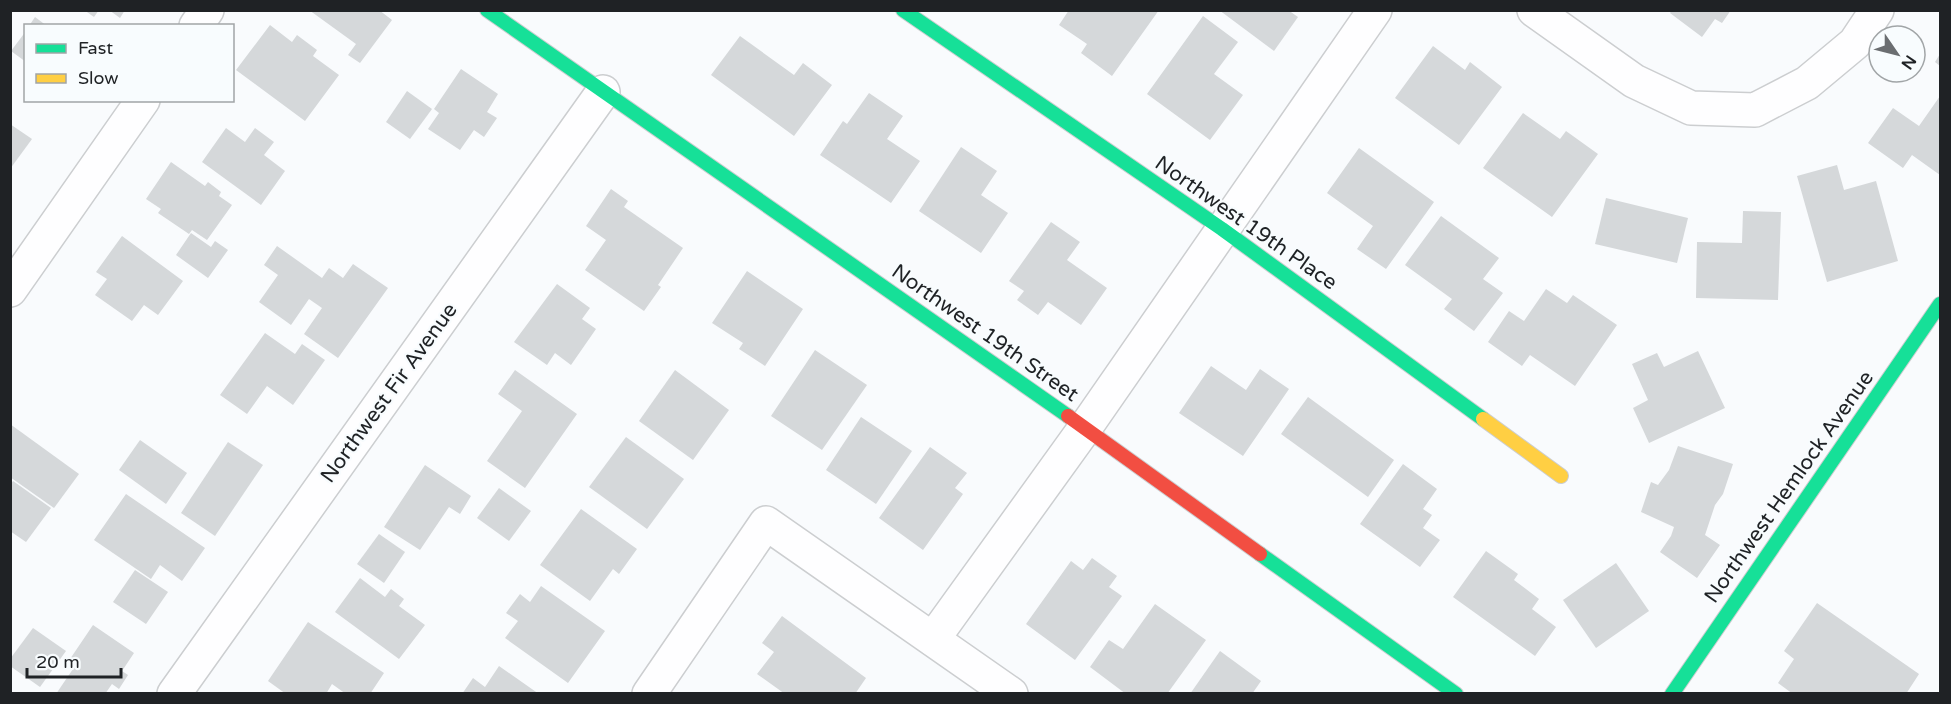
<svg xmlns="http://www.w3.org/2000/svg" width="1951" height="704" font-family="'Varela Round',sans-serif">
<rect width="100%" height="100%" fill="#f9fbfd"/>
<g fill="#d5d8da">
<polygon points="84,10 99,10 94,17"/>
<polygon points="109,10 125,10 120,18"/>
<polygon points="309,10 379,10 392,20 360,63 348,55 356,44"/>
<polygon points="1069,10 1159,10 1112,76 1081,53 1087,44 1059,25"/>
<polygon points="1219,10 1288,10 1298,17 1274,51"/>
<polygon points="1672,10 1731,10 1722,23 1715,19 1702,37 1670,13"/>
<polygon points="1203,16 1238,42 1214,74 1243,95 1210,140 1147,94"/>
<polygon points="35,17 47,26 29,26"/>
<polygon points="270,25 292,42 297,35 317,50 313,56 339,75 305,121 236,70"/>
<polygon points="26,31 26,62 11,51"/>
<polygon points="740,36 794,75 803,63 832,85 794,136 711,75"/>
<polygon points="1433,46 1465,70 1470,62 1502,87 1459,145 1395,98"/>
<polygon points="1940,54 1940,66 1935,62"/>
<polygon points="461,69 498,94 487,112 497,118 484,137 474,130 460,150 428,129 439,113 434,109"/>
<polygon points="407,91 432,109 410,139 386,122"/>
<polygon points="869,93 903,116 887,139 920,161 891,203 820,155 843,121 847,124"/>
<polygon points="1940,96 1940,175 1912,155 1903,168 1868,143 1893,108 1919,126"/>
<polygon points="1523,113 1560,139 1566,131 1598,154 1552,217 1483,168"/>
<polygon points="10,124 32,139 10,169"/>
<polygon points="226,128 245,142 255,128 274,142 264,155 285,171 261,205 202,162"/>
<polygon points="961,147 997,171 981,195 1008,213 981,253 919,211"/>
<polygon points="1359,148 1434,202 1386,269 1357,249 1373,226 1327,193"/>
<polygon points="171,162 205,186 208,182 221,192 219,196 232,205 207,240 192,230 189,234 158,213 161,209 146,199"/>
<polygon points="1837,165 1844,190 1876,181 1898,261 1827,282 1797,176"/>
<polygon points="611,189 628,201 624,207 683,248 658,285 661,287 644,311 585,270 606,240 586,226"/>
<polygon points="1606,198 1688,218 1677,263 1595,244"/>
<polygon points="1743,211 1781,212 1778,300 1696,298 1697,242 1742,243"/>
<polygon points="1441,216 1499,258 1483,279 1503,293 1474,331 1444,309 1452,299 1405,265"/>
<polygon points="1051,222 1080,242 1067,260 1107,288 1081,325 1048,302 1038,315 1017,300 1024,291 1009,281"/>
<polygon points="191,233 211,247 215,241 228,250 208,278 176,255"/>
<polygon points="122,236 183,281 158,315 144,305 132,321 95,295 107,279 96,272"/>
<polygon points="277,246 322,278 329,268 343,278 353,264 388,288 338,358 304,334 322,308 309,299 291,325 259,302 278,275 264,265"/>
<polygon points="747,271 803,309 765,366 739,349 743,343 712,323"/>
<polygon points="557,284 590,308 582,319 596,329 571,365 555,353 547,365 514,342"/>
<polygon points="1546,289 1567,303 1573,295 1617,325 1575,386 1530,355 1522,366 1488,342 1509,311 1524,321"/>
<polygon points="265,333 295,354 302,344 325,360 293,405 267,386 247,414 220,395"/>
<polygon points="815,350 867,385 822,450 771,416"/>
<polygon points="1698,351 1725,408 1649,443 1633,408 1648,400 1632,364 1657,353 1664,367"/>
<polygon points="1211,366 1246,390 1260,369 1289,389 1243,456 1179,413"/>
<polygon points="515,370 577,414 525,488 487,461 522,411 498,394"/>
<polygon points="675,370 729,410 693,460 639,421"/>
<polygon points="1308,397 1394,460 1368,497 1281,434"/>
<polygon points="861,417 912,451 876,504 826,470"/>
<polygon points="10,424 79,474 54,508 10,477"/>
<polygon points="626,437 684,479 647,529 589,487"/>
<polygon points="140,440 187,473 166,504 119,470"/>
<polygon points="228,442 263,465 215,536 181,513"/>
<polygon points="1678,446 1733,464 1723,494 1715,505 1705,535 1720,545 1697,578 1660,552 1671,536 1674,527 1641,512 1651,482 1658,485 1669,470"/>
<polygon points="930,447 967,473 955,488 963,494 923,550 879,518"/>
<polygon points="1403,464 1437,489 1423,509 1432,515 1423,528 1440,540 1420,567 1360,524"/>
<polygon points="425,465 471,496 460,514 449,507 420,550 384,527"/>
<polygon points="13,481 51,508 26,542 10,531 10,485"/>
<polygon points="499,488 531,511 509,541 477,518"/>
<polygon points="126,494 205,548 182,581 160,565 151,579 94,540"/>
<polygon points="581,509 637,549 619,574 613,569 590,601 540,565"/>
<polygon points="379,534 405,552 384,583 357,564"/>
<polygon points="1486,551 1518,574 1514,580 1539,599 1532,609 1556,627 1535,656 1453,597"/>
<polygon points="1092,558 1117,576 1109,587 1122,596 1075,660 1026,624 1071,561 1083,570"/>
<polygon points="1616,563 1649,611 1596,648 1563,600"/>
<polygon points="135,570 168,592 146,624 113,602"/>
<polygon points="360,578 385,597 391,589 404,599 399,606 425,625 399,659 335,612"/>
<polygon points="541,586 605,631 568,683 505,638 518,621 506,613 520,594 530,602"/>
<polygon points="1817,603 1919,674 1906,694 1793,694 1778,683 1794,659 1784,651"/>
<polygon points="1155,604 1206,640 1167,694 1126,694 1090,667 1109,640 1123,649"/>
<polygon points="782,616 866,678 855,694 785,694 757,674 774,652 762,643"/>
<polygon points="308,622 384,673 370,694 346,694 332,684 326,694 286,694 268,681"/>
<polygon points="93,625 134,653 122,671 128,675 119,689 112,684 105,694 56,694 75,666 68,662"/>
<polygon points="33,628 66,651 40,687 10,666 10,659"/>
<polygon points="1220,651 1261,681 1252,694 1190,694"/>
<polygon points="499,666 539,694 462,694 473,678 485,687"/>
</g>
<g fill="none" stroke-linecap="round" stroke-linejoin="round">
<g stroke="#ccced0" stroke-width="36">
<g id="street">
<polyline points="1534,10 1634,81 1691,108 1755,110 1807,83 1855,43 1877,10"/>
<polyline points="196,26 207,10"/>
<polyline points="10,290 143,100"/>
<polyline points="933,639 1085,428 1375,10"/>
<polyline points="174,694 603,92"/>
<polyline points="649,694 766,523 1011,694"/>
</g>
</g>
<g stroke="#ccced0" stroke-width="16">
<g id="fast">
<polyline points="487,10 1068,416"/>
<polyline points="903,10 1222,229 1483,419"/>
<polyline points="1260,554 1456,694"/>
<polyline points="1672,694 1940,304"/>
</g>
</g>
<g stroke="#ccced0" stroke-width="16">
<polyline id="slow" points="1483,419 1561,476"/>
</g>
<g stroke="#ccced0" stroke-width="16">
<polyline id="jam" points="1068,416 1260,554"/>
</g>
<use href="#street" stroke="#fefeff" stroke-width="33"/>
<use href="#fast" stroke="#16e098" stroke-width="14"/>
<use href="#slow" stroke="#ffcf43" stroke-width="14"/>
<use href="#jam" stroke="#f24e42" stroke-width="14"/>
</g>
<g text-anchor="middle" dominant-baseline="central" stroke-width="4.5" stroke-linejoin="round" paint-order="stroke">
<g font-size="21" fill="#1f2225" stroke="#f8fcfe">
<text transform="translate(1246 223) rotate(35)">Northwest 19th Place</text>
<text transform="translate(985 333) rotate(35)">Northwest 19th Street</text>
<text transform="translate(389 393) rotate(-54)">Northwest Fir Avenue</text>
<text transform="translate(1789 487) rotate(-55)">Northwest Hemlock Avenue</text>
</g>
</g>
<rect width="1951" height="704" fill="none" stroke="#1f2225" stroke-width="24"/>
<rect x="24" y="24" width="210" height="78" fill="#f8fcfe" stroke="#a1a5a7" stroke-width="1.5"/>
<rect x="36" y="44" width="30" height="9" fill="#16e098" stroke="#a1a5a7" stroke-width="1.5"/>
<text x="78" y="54" font-size="18" fill="#1f2225">Fast</text>
<rect x="36" y="74" width="30" height="9" fill="#ffcf43" stroke="#a1a5a7" stroke-width="1.5"/>
<text x="78" y="84" font-size="18" fill="#1f2225">Slow</text>
<g transform="translate(1897 54) rotate(125)"><circle r="28" fill="#f8fcfe" stroke="#a1a5a7" stroke-width="1.5"/>
<path d="M0-4.5L10 22L0 15L-10 22Z" fill="#6b6e71"/>
<text y="-9" font-size="16" font-weight="bold" text-anchor="middle" fill="#1f2225">N</text>
</g>
<path d="M27 668v9h94v-9" fill="none" stroke="#1f2225" stroke-width="3"/>
<text x="36" y="668" font-size="18" fill="#1f2225" stroke="#f8fcfe" stroke-width="4.5" paint-order="stroke">20 m</text>
</svg>
